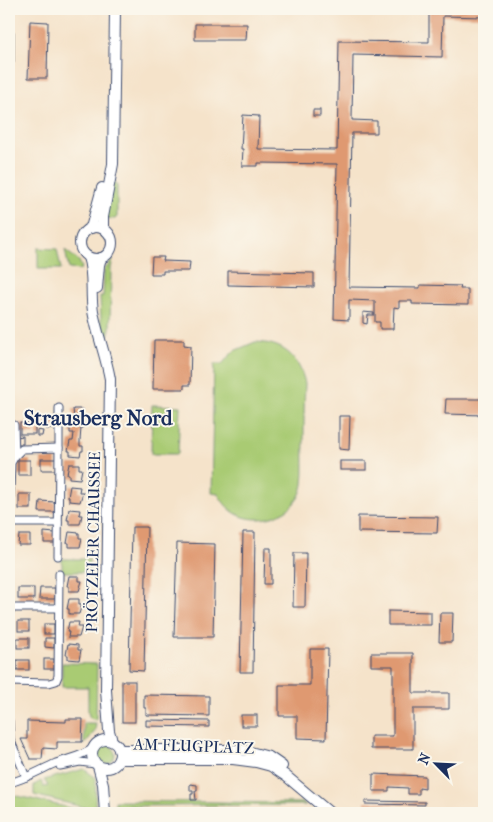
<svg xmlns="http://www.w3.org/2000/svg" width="493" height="822" font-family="'IM FELL French Canon',serif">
<rect width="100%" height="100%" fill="#fbf7ec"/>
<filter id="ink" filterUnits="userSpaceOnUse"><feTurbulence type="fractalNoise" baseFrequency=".02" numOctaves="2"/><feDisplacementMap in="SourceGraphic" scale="10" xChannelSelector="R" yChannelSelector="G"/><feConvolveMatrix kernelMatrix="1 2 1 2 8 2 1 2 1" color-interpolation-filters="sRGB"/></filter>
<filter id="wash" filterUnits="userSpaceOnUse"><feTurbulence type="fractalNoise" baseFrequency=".0096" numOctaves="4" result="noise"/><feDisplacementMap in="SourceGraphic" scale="20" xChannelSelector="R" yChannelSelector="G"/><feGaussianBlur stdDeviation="1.12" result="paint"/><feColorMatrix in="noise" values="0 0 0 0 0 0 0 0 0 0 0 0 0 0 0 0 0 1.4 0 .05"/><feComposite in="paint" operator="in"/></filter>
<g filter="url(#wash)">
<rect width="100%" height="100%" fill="#f5e3ca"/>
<g fill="#a9cb73" stroke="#627d68">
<polygon points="113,178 117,186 117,217 115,219 105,218"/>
<polygon points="38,248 57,249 61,269 38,269"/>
<polygon points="65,250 79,261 82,268 80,270 69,269"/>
<polygon points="113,260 111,268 110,329 106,341 101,321 100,296 103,296 104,270"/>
<path d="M255 342C283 343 298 355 305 383 304 402 304 422 304 441 303 455 305 470 303 484 300 506 278 519 258 519 239 519 227 510 218 494L211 493 214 364H222L234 351Z"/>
<polygon points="152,405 180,406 178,454 151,454"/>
<rect x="62" y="559" width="27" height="13"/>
<polygon points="62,663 97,664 96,720 90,718 88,713 88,687 62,687"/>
<polygon points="84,723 96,723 95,731 84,745"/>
<circle cx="105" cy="754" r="10"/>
<polygon points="84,769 96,778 95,810 34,795 34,785 41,781 44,787 48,786 44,780"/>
<polygon points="9,794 93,813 9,813"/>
<polygon points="115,801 304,803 306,805 115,806"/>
</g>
<g id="blocks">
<g fill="#df9971">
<polygon points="429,9 484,9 484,17 443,16 442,57 353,55 352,120 377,121 377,133 352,133 349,287 420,288 420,285 461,286 460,289 468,289 468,305 412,304 412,301 399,301 399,308 394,307 393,329 380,329 380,322 375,322 375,301 349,300 349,320 334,319 337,164 258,163 258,166 242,166 243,149 241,149 243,115 259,116 258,149 337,150 339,41 429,42"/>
<polygon points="30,21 48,22 47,78 28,78"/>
<polygon points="195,24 247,24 246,40 195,40"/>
<rect x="9" y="33" width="5" height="29"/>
<polygon points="9,87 13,87 12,100 9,100"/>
<rect x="313" y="110" width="7" height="6"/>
<polygon points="152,257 164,257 163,261 190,262 189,271 163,271 163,274 151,274"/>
<polygon points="228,271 314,273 314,287 228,285"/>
<polygon points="363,312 374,313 374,315 368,315 367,324 363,323"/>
<polygon points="154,340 184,340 184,345 191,346 190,385 184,385 184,389 153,389"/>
<polygon points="446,399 484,399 484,415 445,414"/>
<polygon points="73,409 83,409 83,414 81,414 80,423 83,423 83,428 81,428 80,441 80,446 83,446 83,451 81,451 80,456 70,455 70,451 68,451 70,441 73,441 74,433 70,433 70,428 68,428 70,418 74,418"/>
<polygon points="339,416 350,416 349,450 339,449"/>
<polygon points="46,419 55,419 55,429 45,429"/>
<rect x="20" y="423" width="15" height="11"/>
<polygon points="37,430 43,431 42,436 37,436"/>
<polygon points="23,436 23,444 17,444 17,437"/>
<rect x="41" y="459" width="15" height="11"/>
<rect x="18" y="460" width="12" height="15"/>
<rect x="340" y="461" width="26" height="9"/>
<polygon points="69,464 79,464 79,469 82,469 80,479 69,478 69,474 67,474"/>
<polygon points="70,486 80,487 79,492 83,492 80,502 69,501 69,497 68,497"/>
<rect x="19" y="494" width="12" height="15"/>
<polygon points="40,501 55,502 55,512 39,512"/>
<polygon points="69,509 80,510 79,515 82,515 80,524 69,524 69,520 67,520"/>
<polygon points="358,516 438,517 437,533 358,532"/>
<polygon points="132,527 147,527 144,671 129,670"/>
<polygon points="44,532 55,533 55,543 44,543"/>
<polygon points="69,532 79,533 79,538 82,538 80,547 69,547 69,543 67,543"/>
<polygon points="243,532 255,532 253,672 240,672"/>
<polygon points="19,535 30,535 30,545 18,545"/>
<polygon points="177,543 215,544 213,637 174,637"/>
<polygon points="265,548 271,548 271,584 264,584"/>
<polygon points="294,553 306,553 305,607 293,607"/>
<polygon points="69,576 79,576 79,581 82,581 79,591 69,591 69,586 67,586"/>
<rect x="18" y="588" width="16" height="11"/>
<polygon points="40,588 55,588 55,599 39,599"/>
<polygon points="69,599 79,599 79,604 82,604 79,614 69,614 69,609 67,609"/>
<polygon points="388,611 431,612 431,625 388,625"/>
<polygon points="440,613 453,613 452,642 439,642"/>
<rect x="18" y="621" width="11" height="10"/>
<polygon points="69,622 79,622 78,627 82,627 79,637 68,637 69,632 67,632"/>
<rect x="44" y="624" width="10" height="10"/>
<rect x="17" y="638" width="12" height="10"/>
<polygon points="45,638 54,638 54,648 45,647"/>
<polygon points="68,644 78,645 78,650 81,650 79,660 68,659 68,655 66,655"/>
<polygon points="310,649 328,649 326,739 297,738 297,716 279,716 279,685 310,685"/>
<polygon points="371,653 413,653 413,693 449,693 449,709 413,709 413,749 371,749 371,736 393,736 393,666 371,666"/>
<rect x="44" y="659" width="10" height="10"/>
<rect x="17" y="660" width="12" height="10"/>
<rect x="122" y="681" width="13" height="41"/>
<polygon points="144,695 209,696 209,716 146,715 146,708 144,708"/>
<rect x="241" y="715" width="16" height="11"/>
<polygon points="66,719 83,719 82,742 57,742 57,749 43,748 42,759 30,759 21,739 27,739 27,721 66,722"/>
<polygon points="146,720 209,721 209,727 146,726"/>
<polygon points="373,774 425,776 425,789 419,788 419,794 408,794 408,788 389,787 389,791 373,791"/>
<polygon points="190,784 197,785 197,791 195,791 196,800 191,800 191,794 193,794 193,791 190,791"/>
<polygon points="365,801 425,802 425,805 365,804"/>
</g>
</g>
</g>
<g filter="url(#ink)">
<use href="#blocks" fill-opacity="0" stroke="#3c4a6e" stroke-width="1"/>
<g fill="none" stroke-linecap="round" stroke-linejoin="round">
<g stroke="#3c4a6e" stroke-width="9">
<g id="street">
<polyline points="59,408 59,448"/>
<polyline points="15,456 22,449 59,448 58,556"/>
<polyline points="9,522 11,463 15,456 14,425"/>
<polyline points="9,523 58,523"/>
<polyline points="9,608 58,608"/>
<polyline points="9,682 49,683 56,681 58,676 59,574"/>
<polyline points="9,721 10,739 26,777"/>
<polyline points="60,766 80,762 95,764"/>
<path d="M9 783C26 779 40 770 56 763 69 758 81 757 93 748"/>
</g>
</g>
<g stroke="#3c4a6e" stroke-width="12">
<g id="secondary">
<circle cx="96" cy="243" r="16"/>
<polyline points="91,228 102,188"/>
<polyline points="103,229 103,217 113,164 115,9"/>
<path d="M88 257C94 274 90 293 93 311 97 334 106 356 110 379L106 690 109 731 112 741"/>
<polyline points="97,288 99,265 101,258"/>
<circle cx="106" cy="754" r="14"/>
<polyline points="119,750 243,750 269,757 282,766"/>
<polyline points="119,759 233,759 256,762 271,766 286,776 330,813"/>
<polyline points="98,766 103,784 105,813"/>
</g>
</g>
<use href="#street" stroke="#fff" stroke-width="7"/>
<use href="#secondary" stroke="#fff" stroke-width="10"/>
</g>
</g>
<g text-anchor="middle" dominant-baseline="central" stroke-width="4" stroke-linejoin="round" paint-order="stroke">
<g font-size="16" fill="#1b2f5e" stroke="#fbf7ec">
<text transform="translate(93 542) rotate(-89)">PRÖTZELER CHAUSSEE</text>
<text transform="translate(194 746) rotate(2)">AM FLUGPLATZ</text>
</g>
<g font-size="21" font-weight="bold" fill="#1b2f5e" stroke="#fbf7ec">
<text x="98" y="418">Strausberg Nord</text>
</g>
</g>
<rect width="493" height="822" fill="none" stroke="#fbf7ec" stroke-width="30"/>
<g transform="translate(436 764) rotate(294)" stroke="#fbf7ec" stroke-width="4" paint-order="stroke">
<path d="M0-4L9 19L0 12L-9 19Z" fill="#1b2f5e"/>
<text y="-8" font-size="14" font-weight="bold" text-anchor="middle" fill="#1b2f5e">N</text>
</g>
</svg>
